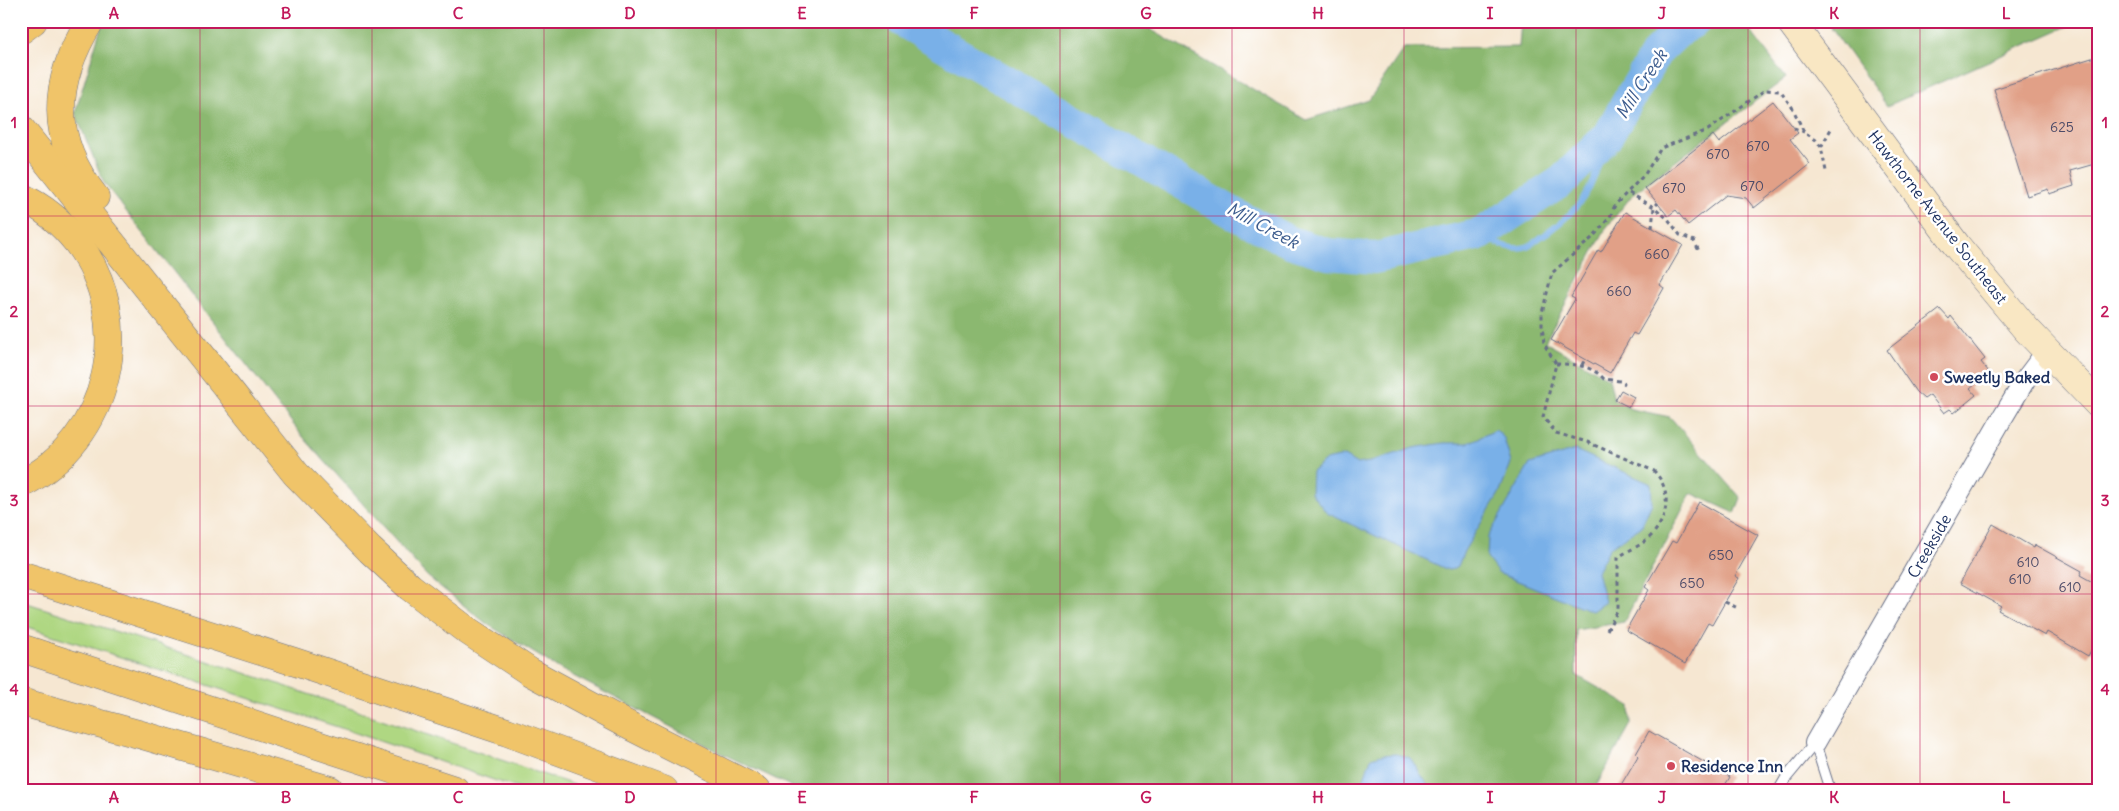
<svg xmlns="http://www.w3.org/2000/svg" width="2119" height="811" font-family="Delius,sans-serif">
<rect width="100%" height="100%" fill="#fff"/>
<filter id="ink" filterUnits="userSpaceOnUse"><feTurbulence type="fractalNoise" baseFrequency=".02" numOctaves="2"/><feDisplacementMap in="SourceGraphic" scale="10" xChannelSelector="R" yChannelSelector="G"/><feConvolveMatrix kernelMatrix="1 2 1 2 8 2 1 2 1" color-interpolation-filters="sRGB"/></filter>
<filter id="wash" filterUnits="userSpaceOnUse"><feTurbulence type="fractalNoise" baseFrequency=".0096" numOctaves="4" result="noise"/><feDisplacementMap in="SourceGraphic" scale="20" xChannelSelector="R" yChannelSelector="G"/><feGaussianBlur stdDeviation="1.12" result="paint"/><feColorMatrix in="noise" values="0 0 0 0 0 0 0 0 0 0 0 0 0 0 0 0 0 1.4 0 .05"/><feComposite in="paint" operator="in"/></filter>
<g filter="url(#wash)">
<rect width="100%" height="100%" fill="#f6e7d2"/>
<polygon fill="#afd782" stroke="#658370" points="21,601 273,682 589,790 523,790 347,730 21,625"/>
<g fill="#8bb870" stroke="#537467">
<polygon points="109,21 1136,21 1306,120 1369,100 1404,48 1519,47 1521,21 1743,21 1786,78 1634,193 1606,228 1545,342 1609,378 1614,400 1631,409 1670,417 1741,498 1735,513 1691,493 1624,622 1576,630 1576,675 1630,706 1631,724 1594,790 799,790 723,754 560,669 487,624 427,576 304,438 104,183 75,113 101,27"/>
<polygon points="1826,21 2079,21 1887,106"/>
</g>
<g fill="#79b0e8" stroke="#4a70a3">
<polygon points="1496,430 1504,438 1511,463 1500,492 1464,551 1458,566 1454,569 1448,570 1327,513 1311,493 1312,472 1326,460 1344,456 1357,464 1370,462 1413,448 1444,443 1468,443"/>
<polygon points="1575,450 1651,484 1652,503 1641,527 1610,547 1597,572 1605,602 1592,611 1498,573 1487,558 1488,537 1530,464"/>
<polygon points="1396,754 1410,758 1431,790 1360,790 1371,758 1382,755"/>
</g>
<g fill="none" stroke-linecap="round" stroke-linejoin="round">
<path stroke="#79b0e8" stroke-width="5.5" d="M1481 234C1494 242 1508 251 1525 247 1531 246 1539 238 1544 235 1586 206 1595 184 1607 137"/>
<polyline stroke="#79b0e8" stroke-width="32" points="902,21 1240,217 1290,242 1328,254 1375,258 1481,234 1562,181 1607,137 1656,53 1681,29 1695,21"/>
</g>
<g id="blocks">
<g fill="#e1a087">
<polygon points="2098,56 2098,163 2070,171 2074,186 2049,194 2048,189 2027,196 1994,89"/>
<polygon points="1773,101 1798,133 1790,139 1810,164 1754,208 1746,198 1726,195 1688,225 1676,210 1668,216 1645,188 1713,135 1719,143"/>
<polygon points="1625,212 1683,245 1660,285 1664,288 1651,311 1637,335 1633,333 1610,373 1551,340 1575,299 1571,297 1598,250 1601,252"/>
<polygon points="1940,309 1949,319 1951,316 1985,359 1981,362 1989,372 1970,388 1976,395 1954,413 1950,409 1944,413 1930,395 1924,399 1916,392 1887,350"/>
<polygon points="1621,390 1634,397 1629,407 1615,400"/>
<polygon points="1699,502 1758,535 1735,576 1739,578 1725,602 1712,625 1708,623 1685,664 1626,630 1649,590 1645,587 1672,541 1676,543"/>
<polygon points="1993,524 2034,548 2035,545 2082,571 2080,575 2098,585 2098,638 2088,656 2047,632 2045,636 1998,610 2001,606 1960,583"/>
<polygon points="1649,731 1730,777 1722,790 1618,790 1638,756 1636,754"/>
</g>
</g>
</g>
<g filter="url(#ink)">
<use href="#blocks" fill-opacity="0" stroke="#686f87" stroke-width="1"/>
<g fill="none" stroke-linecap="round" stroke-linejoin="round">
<g stroke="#686f87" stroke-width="12">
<g id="service">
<polyline points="1815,743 1830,790"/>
<polyline points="1779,790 1786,778 1815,743"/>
</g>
</g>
<g stroke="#686f87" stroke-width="22">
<polyline id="minor" points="1815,743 2000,422 2025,380 2046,352"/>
</g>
<g stroke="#686f87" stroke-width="29">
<polyline id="secondary" points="1790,21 1957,246 2026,329 2098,404"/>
</g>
<g stroke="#686f87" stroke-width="29">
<polyline id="trunk" points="21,30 33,21"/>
</g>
<g stroke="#686f87" stroke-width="29">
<g id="motorway">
<path d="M90 21C52 82 49 139 95 197"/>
<polyline points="21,129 296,474 370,550 410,587 465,629 530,672 626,724 757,790"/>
<path d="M21 197C43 207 62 223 77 242 137 321 111 440 21 484"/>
<polyline points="21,575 295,662 507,732 664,790"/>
<polyline points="21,648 455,790"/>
<polyline points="21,702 142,735 330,790"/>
</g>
</g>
<g stroke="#686f87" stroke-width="3" stroke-dasharray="4 4" stroke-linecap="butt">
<polyline points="1794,128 1804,132"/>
<polyline points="1821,147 1831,129"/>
<polyline points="1629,193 1654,207 1668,219 1680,235 1694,241 1700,253"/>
<polyline points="1652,228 1654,207 1658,203"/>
<path d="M1556 364C1575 364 1591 365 1604 379L1620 381 1625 384"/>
<polyline points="1582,365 1585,359"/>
<polyline points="1725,602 1738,608"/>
<path d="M1607 630 1618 610V558C1625 552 1633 549 1641 544 1666 528 1676 494 1654 471L1587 442 1556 433 1543 417 1556 364 1544 344 1542 325V313L1552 273 1592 238 1610 217 1615 205 1645 174 1661 148 1708 130 1765 90 1780 91 1792 107 1804 132 1816 140 1821 147 1826 171"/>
</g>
<use href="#service" stroke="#fff" stroke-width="10"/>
<use href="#minor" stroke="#fff" stroke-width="20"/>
<use href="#secondary" stroke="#f9e7c3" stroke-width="28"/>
<use href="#trunk" stroke="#f0c469" stroke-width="28"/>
<use href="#motorway" stroke="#f0c469" stroke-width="28"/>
</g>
</g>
<path fill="none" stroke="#c2185b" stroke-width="1" stroke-opacity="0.55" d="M200 21V790M372 21V790M544 21V790M716 21V790M888 21V790M1060 21V790M1232 21V790M1404 21V790M1576 21V790M1748 21V790M1920 21V790M21 216H2098M21 406H2098M21 594H2098"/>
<g fill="#d1495b" stroke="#fff" stroke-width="2">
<circle cx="1934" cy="377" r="5"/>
<circle cx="1671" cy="766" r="5"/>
</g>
<g text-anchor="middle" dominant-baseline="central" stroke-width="5" stroke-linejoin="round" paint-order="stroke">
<g font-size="14" fill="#4c4b68">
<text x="2062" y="127">625</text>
<text x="1758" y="146">670</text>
<text x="1718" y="154">670</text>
<text x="1752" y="186">670</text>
<text x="1674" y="188">670</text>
<text x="1657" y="254">660</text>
<text x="1619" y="291">660</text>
<text x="1721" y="555">650</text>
<text x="2028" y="562">610</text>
<text x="2020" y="579">610</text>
<text x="1692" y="583">650</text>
<text x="2070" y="587">610</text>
</g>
<g font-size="16" fill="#1b2f5e" stroke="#fff">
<text transform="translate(1938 217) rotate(52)">Hawthorne Avenue Southeast</text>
<text transform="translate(1929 546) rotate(-60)">Creekside</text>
</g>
<g font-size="16" font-weight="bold" fill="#1b2f5e" stroke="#fff" text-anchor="start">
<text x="1944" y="377">Sweetly Baked</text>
<text x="1681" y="766">Residence Inn</text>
</g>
<g font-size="18" font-style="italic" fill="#3c5c8e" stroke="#fff">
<text transform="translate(1641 84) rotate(-57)">Mill Creek</text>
<text transform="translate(1263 225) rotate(28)">Mill Creek</text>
</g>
</g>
<rect width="2119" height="811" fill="none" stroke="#fff" stroke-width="55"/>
<rect x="28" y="28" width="2064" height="756" fill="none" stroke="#c2185b" stroke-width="2"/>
<g font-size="16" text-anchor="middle" font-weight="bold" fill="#c2185b">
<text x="114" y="19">A</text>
<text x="286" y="19">B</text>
<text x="458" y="19">C</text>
<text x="630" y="19">D</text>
<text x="802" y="19">E</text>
<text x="974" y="19">F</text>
<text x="1146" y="19">G</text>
<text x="1318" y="19">H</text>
<text x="1490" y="19">I</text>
<text x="1662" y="19">J</text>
<text x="1834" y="19">K</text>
<text x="2006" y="19">L</text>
<text x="14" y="128">1</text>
<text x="2105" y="128">1</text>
<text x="14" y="317">2</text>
<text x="2105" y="317">2</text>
<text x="14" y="506">3</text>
<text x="2105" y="506">3</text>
<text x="14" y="695">4</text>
<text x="2105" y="695">4</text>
<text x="114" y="803">A</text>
<text x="286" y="803">B</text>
<text x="458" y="803">C</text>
<text x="630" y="803">D</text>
<text x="802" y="803">E</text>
<text x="974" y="803">F</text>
<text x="1146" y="803">G</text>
<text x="1318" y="803">H</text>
<text x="1490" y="803">I</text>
<text x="1662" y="803">J</text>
<text x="1834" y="803">K</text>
<text x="2006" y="803">L</text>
</g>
</svg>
